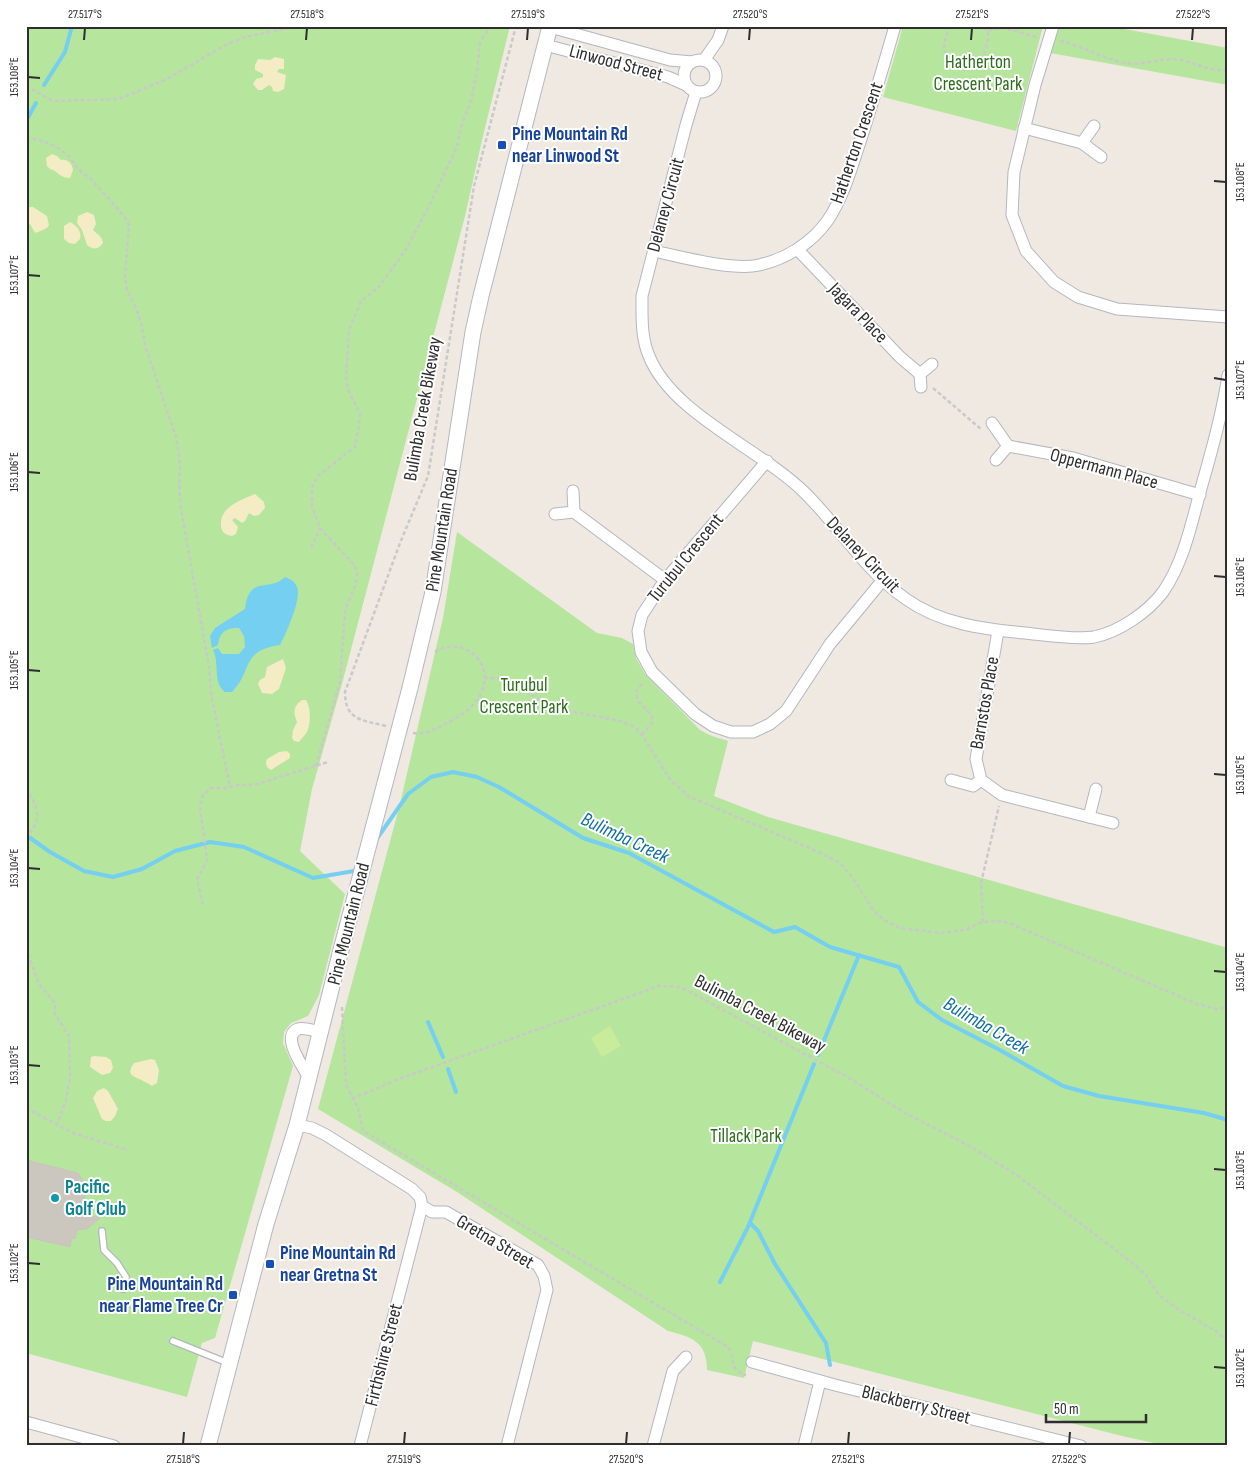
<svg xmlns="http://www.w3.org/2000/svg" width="1254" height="1472" font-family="'Sofia Sans Condensed',sans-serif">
<rect width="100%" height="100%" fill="#efe9e1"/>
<g fill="#b6e59e">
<polygon points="26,26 510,26 482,140 465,216 343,680 312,789 300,851 345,894 319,995 308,1016 291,1023 284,1032 283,1043 293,1066 215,1338 202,1343 187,1397 26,1353"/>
<polygon points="903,26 1043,26 1016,131 883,97"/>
<polygon points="1056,26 1108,26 1228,48 1228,85 1050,53"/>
<path d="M457 532 597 633 622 638 633 644 636 658 645 674 700 730 712 736 728 741 714 796 768 817 1228 948V1446H1168L1122 1436 753 1341 744 1378 707 1370C707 1341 691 1337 668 1331L457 1192 318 1109 399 808 443 618Z"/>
</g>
<g fill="#f3ecc5">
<polygon points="275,57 284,59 284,69 279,69 277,72 286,75 284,89 278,92 273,91 272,87 269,85 262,90 258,90 253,84 256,79 263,77 263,74 255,70 255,65 258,59 270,60"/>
<path d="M52 154 57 156 61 160C68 159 72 164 73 170L70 178C59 178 57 170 50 169L47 166 46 158Z"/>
<path d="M30 207H33L47 216 49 225 47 228 36 233C32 230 32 224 26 221V209Z"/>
<path d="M87 212 94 215 96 224 93 230C98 235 102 236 103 243 98 250 93 250 87 245L82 230 77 223 78 216Z"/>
<path d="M70 222C77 226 82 231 80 239L75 244 69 243 64 239V226Z"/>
<path d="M255 494 264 502 265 508 259 515 254 516 249 513 245 521 242 523 235 518 232 520 238 527 236 534 232 536C226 535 222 533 221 526 219 507 241 500 255 494Z"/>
<polygon points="283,659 286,668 279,689 272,694 262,693 258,684 260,680 265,677 267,667"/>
<path d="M302 700H306C311 707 311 724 307 732 305 735 301 739 299 742L294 741 292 738 293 730 297 722C294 713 292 707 302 700Z"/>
<path d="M287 751 290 754V758L271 770C266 767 265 764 267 759L279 752Z"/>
<polygon points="94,1056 106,1057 111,1060 113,1068 110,1073 102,1075 90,1067 91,1057"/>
<path d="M151 1059 155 1060 159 1070 157 1083 152 1086C150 1085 148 1083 145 1082 136 1076 124 1077 134 1063Z"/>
<polygon points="104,1088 108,1091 118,1109 115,1116 111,1121 106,1121 102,1119 93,1098 97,1091"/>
</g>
<polygon fill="#c9ec9a" points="610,1026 621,1046 602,1057 591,1038"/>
<path fill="#75cff0" d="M285 577C290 579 295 581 297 587 302 598 286 634 280 645 240 651 254 669 232 692H225C212 682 220 663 213 650L218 648 222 654H239L245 647 244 636 239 628C227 627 219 632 218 645L212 648 210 636 215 628 245 609C249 574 268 593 285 577Z"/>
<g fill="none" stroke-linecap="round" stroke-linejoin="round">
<g stroke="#75cff0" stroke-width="4">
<polyline points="44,85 65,52 72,26"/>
<polyline points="26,121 36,103"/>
<polyline points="26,835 50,852 84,871 113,877 142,869 175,851 210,842 244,847 313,878 354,871 357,868"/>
<polyline points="376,840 408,794 431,777 453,772 477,777 499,787 583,838 629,853 774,932 795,927 830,947 899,967 918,1002 942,1020 998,1049 1063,1086 1099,1096 1204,1113 1228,1120"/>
<polyline points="428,1022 443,1057"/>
<polyline points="818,1055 859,955"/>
<polyline points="448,1069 456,1092"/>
<polyline points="750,1223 758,1231 775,1264 826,1343 830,1365"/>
<polyline points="720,1282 748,1227 814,1064"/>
</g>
</g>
<polygon fill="#cbc7bf" stroke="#cbc5ba" points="26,1160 78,1173 84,1183 88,1184 81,1213 100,1218 87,1229 77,1230 75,1239 72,1238 70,1247 26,1237"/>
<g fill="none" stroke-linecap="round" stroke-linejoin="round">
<g stroke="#b4b7c1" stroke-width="8">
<g id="service">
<polyline points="102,1231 104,1250 117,1263 126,1277 123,1289"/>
<polyline points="173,1341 228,1363"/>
</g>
</g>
<g stroke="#b4b7c1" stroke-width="13">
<g id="minor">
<polyline points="1053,26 1035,85 1014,172 1012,215 1026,251 1054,282 1078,297 1117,309 1228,317"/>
<polyline points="550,27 670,60 692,62"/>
<polyline points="545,45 668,77 686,85"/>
<circle cx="700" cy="76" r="16"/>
<polyline points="704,60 718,40 723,26"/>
<path d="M696 92 686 125 642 296C642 316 641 338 649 356 672 414 759 448 804 492 839 526 865 571 906 599 941 624 983 629 1025 633 1044 635 1076 640 1094 637 1119 632 1148 612 1163 592 1183 563 1191 526 1200 492 1211 453 1222 415 1228 375"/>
<polyline points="1094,126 1082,143 1101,157"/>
<polyline points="1024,128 1082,143"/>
<polyline points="798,250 900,357 920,374"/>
<path d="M654 251C681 257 734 271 759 265 786 259 812 243 828 220 844 196 852 166 861 139 873 102 884 64 895 26"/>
<polyline points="921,387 920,374 932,364"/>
<polyline points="992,423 1008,446 996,460"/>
<polyline points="1008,446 1073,458 1200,495"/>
<polyline points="767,461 665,580 642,615 638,631 641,652 652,672 695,714 713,726 731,732 753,732 770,724 786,711 830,644 882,581"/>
<polyline points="574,512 665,580"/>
<polyline points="555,514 574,512 573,491"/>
<polyline points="998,631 976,759 981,780 1002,795 1089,817"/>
<polyline points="951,780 973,786 981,780"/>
<polyline points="1096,789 1089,817 1113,823"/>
<path d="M309 1078C304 1068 280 1036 298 1029 304 1027 314 1031 321 1032"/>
<polyline points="297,1125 312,1128 326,1135 412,1189 420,1197 422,1206 432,1212 446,1212 538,1265 544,1276 547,1290 507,1446"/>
<polyline points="752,1362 835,1385 1081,1446"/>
<polyline points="26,1422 114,1446"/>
<polyline points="360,1446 422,1206"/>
<polyline points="653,1446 673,1371 686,1357"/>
<polyline points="804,1446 820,1381"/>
</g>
</g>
<g stroke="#b4b7c1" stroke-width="17">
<g id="secondary">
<polyline points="410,688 433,592 473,332 481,296 550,26"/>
<polyline points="208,1446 266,1224 297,1125 340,954"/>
</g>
</g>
<g stroke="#c9c9c9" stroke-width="2.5" stroke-dasharray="4 2.5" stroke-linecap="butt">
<path d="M951 26C927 66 973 79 984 54 987 47 988 39 988 31"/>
<polyline points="976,26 988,30 1004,28 1037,37"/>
<path d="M1060 41C1083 46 1102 59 1126 63 1141 66 1156 59 1171 59 1182 59 1191 63 1201 66 1209 69 1219 70 1228 71"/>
<polyline points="26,86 53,101 119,99 167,79 227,44 245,37 299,26"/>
<polyline points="26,141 36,139 48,143 58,148 70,157 79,170 91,179 124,216 129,225 125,276 127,290 136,308 142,326 145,345 176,437 180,463 179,486 181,508 209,667 211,694 230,787"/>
<polyline points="933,388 982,430"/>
<polyline points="311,548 320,528"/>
<polyline points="484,678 498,678 514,684 545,703 560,709 621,721 635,727 642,735 670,779 688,796 821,853 840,863 850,874 874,911 884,920 900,928 941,933 964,930 983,922 1000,921 1009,923 1197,1004 1217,1009 1222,1008 1228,1001"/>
<path d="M386 726C363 720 345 721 345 692L400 543 428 476 474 186 516 26"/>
<path d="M413 733C424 735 436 729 445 724 459 717 476 707 482 691 495 661 461 634 433 653"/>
<polyline points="642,735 652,723 652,716 638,701 636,692 644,681"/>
<polyline points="316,766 340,682 345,610 355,586 357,574 355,566 320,528 312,507 312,488 318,476 355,447 358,432 360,414 348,389 346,377 349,330 361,301 378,288 405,251 427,210 457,147 461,127 471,101 477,72 480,42 491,26"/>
<path d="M26 788C28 794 32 797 34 802 42 817 34 827 26 840"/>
<polyline points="203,905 197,880 207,860 200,808 202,797 210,788 227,788 238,785 254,785 328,762"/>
<polyline points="983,922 981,883 999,806"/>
<polyline points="26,948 39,984 55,1003 55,1014 69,1036 70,1078 66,1100 57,1125"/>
<path d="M342 1007 346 1085 358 1108 363 1131 728 1347C736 1359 728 1370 746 1375"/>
<polyline points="352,1099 396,1080 659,986 681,987 851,1079 905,1113 968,1145 1018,1176 1131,1262 1144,1273 1160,1296 1179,1310 1216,1331 1228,1342"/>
<polyline points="26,1108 73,1133 128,1150"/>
</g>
<use href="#service" stroke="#fff" stroke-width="5.5"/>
<use href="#minor" stroke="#fff" stroke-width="11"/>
<use href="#secondary" stroke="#fff" stroke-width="15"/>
<g stroke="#b4b7c1" stroke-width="17" stroke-linecap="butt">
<polyline id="secondary-bridge" points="340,954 410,688"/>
</g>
<use href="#secondary-bridge" stroke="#fff" stroke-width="15"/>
</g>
<path fill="none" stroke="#2e2e2e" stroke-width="2" d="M84 40 85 28M306 40 307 28M527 40 528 28M749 40 750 28M971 40 972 28M1192 40 1193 28M28 77 40 78M1214 181 1226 182M28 275 40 276M1214 378 1226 380M28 472 40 473M1214 576 1226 577M28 670 40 671M1214 774 1226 775M28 868 40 869M1214 971 1226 972M28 1065 40 1066M1214 1169 1226 1170M28 1263 40 1264M1214 1367 1226 1368M183 1444 184 1432M404 1444 405 1432M626 1444 627 1432M848 1444 849 1432M1069 1444 1070 1432"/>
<g fill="#1a4fb4" stroke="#fff" stroke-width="2">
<rect x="497" y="140" width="10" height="10" rx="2.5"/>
<rect x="265" y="1259" width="10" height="10" rx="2.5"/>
<rect x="228" y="1290" width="10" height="10" rx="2.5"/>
</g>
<circle fill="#0f9aa8" stroke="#fff" stroke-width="2" cx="55" cy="1198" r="5"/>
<g text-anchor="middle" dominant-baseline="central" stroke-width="4" stroke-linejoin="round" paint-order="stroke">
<g font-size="19" fill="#2c6e1b" stroke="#fff">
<text x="978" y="62">Hatherton<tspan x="978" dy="22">Crescent Park</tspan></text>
<text x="524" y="685">Turubul<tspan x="524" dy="22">Crescent Park</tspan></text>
<text x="746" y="1136">Tillack Park</text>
</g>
<g font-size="19" fill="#2e2e2e" stroke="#fff">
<text transform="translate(616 63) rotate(15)">Linwood Street</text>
<text transform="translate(857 143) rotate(-71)">Hatherton Crescent</text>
<text transform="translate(666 205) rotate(-75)">Delaney Circuit</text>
<text transform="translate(858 313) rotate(46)">Jagara Place</text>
<text transform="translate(423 409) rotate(-80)">Bulimba Creek Bikeway</text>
<text transform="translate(1104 469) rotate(15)">Oppermann Place</text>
<text transform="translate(442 530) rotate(-81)">Pine Mountain Road</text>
<text transform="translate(863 555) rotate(46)">Delaney Circuit</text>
<text transform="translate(686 558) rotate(-51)">Turubul Crescent</text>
<text transform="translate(985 703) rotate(-80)">Barnstos Place</text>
<text transform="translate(349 924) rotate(-76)">Pine Mountain Road</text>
<text transform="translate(760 1014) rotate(28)">Bulimba Creek Bikeway</text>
<text transform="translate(495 1242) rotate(31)">Gretna Street</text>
<text transform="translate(384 1355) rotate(-76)">Firthshire Street</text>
<text transform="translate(916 1405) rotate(14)">Blackberry Street</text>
</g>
<g font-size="19" font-weight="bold" fill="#164399" stroke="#fff" text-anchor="start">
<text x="512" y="134">Pine Mountain Rd<tspan x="512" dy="22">near Linwood St</tspan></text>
<text x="280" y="1253">Pine Mountain Rd<tspan x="280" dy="22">near Gretna St</tspan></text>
<text x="223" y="1284" text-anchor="end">Pine Mountain Rd<tspan x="223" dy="22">near Flame Tree Cr</tspan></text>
</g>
<g font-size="19" font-weight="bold" fill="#0d838f" stroke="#fff" text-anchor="start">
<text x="65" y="1187">Pacific<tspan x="65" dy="22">Golf Club</tspan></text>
</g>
<g font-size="20" font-style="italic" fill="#0d6fa3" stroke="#fff">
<text transform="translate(625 838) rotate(25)">Bulimba Creek</text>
<text transform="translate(986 1026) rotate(30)">Bulimba Creek</text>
</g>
</g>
<rect width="1254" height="1472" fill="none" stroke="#ffffff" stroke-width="55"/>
<path d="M1046 1414v8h100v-8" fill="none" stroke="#2e2e2e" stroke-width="2.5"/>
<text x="1054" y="1414" font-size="15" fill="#2e2e2e" stroke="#ffffff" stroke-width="4" paint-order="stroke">50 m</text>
<rect x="28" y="28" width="1198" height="1416" fill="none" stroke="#2e2e2e" stroke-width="2"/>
<g font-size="12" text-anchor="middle" fill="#2e2e2e">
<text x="85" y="18">27.517°S</text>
<text x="307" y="18">27.518°S</text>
<text x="528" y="18">27.519°S</text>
<text x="750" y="18">27.520°S</text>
<text x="972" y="18">27.521°S</text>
<text x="1193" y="18">27.522°S</text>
<text transform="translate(14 77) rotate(-90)" y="4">153.108°E</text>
<text transform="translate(1240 182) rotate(-90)" y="4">153.108°E</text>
<text transform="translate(14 275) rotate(-90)" y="4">153.107°E</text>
<text transform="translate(1240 380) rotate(-90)" y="4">153.107°E</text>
<text transform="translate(14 472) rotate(-90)" y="4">153.106°E</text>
<text transform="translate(1240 577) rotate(-90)" y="4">153.106°E</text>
<text transform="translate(14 670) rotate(-90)" y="4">153.105°E</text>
<text transform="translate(1240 775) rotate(-90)" y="4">153.105°E</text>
<text transform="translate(14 868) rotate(-90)" y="4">153.104°E</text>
<text transform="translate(1240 972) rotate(-90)" y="4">153.104°E</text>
<text transform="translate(14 1065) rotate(-90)" y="4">153.103°E</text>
<text transform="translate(1240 1170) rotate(-90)" y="4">153.103°E</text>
<text transform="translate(14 1263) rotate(-90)" y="4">153.102°E</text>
<text transform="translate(1240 1368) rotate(-90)" y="4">153.102°E</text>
<text x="183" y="1463">27.518°S</text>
<text x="404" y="1463">27.519°S</text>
<text x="626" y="1463">27.520°S</text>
<text x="848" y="1463">27.521°S</text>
<text x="1069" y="1463">27.522°S</text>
</g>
</svg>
